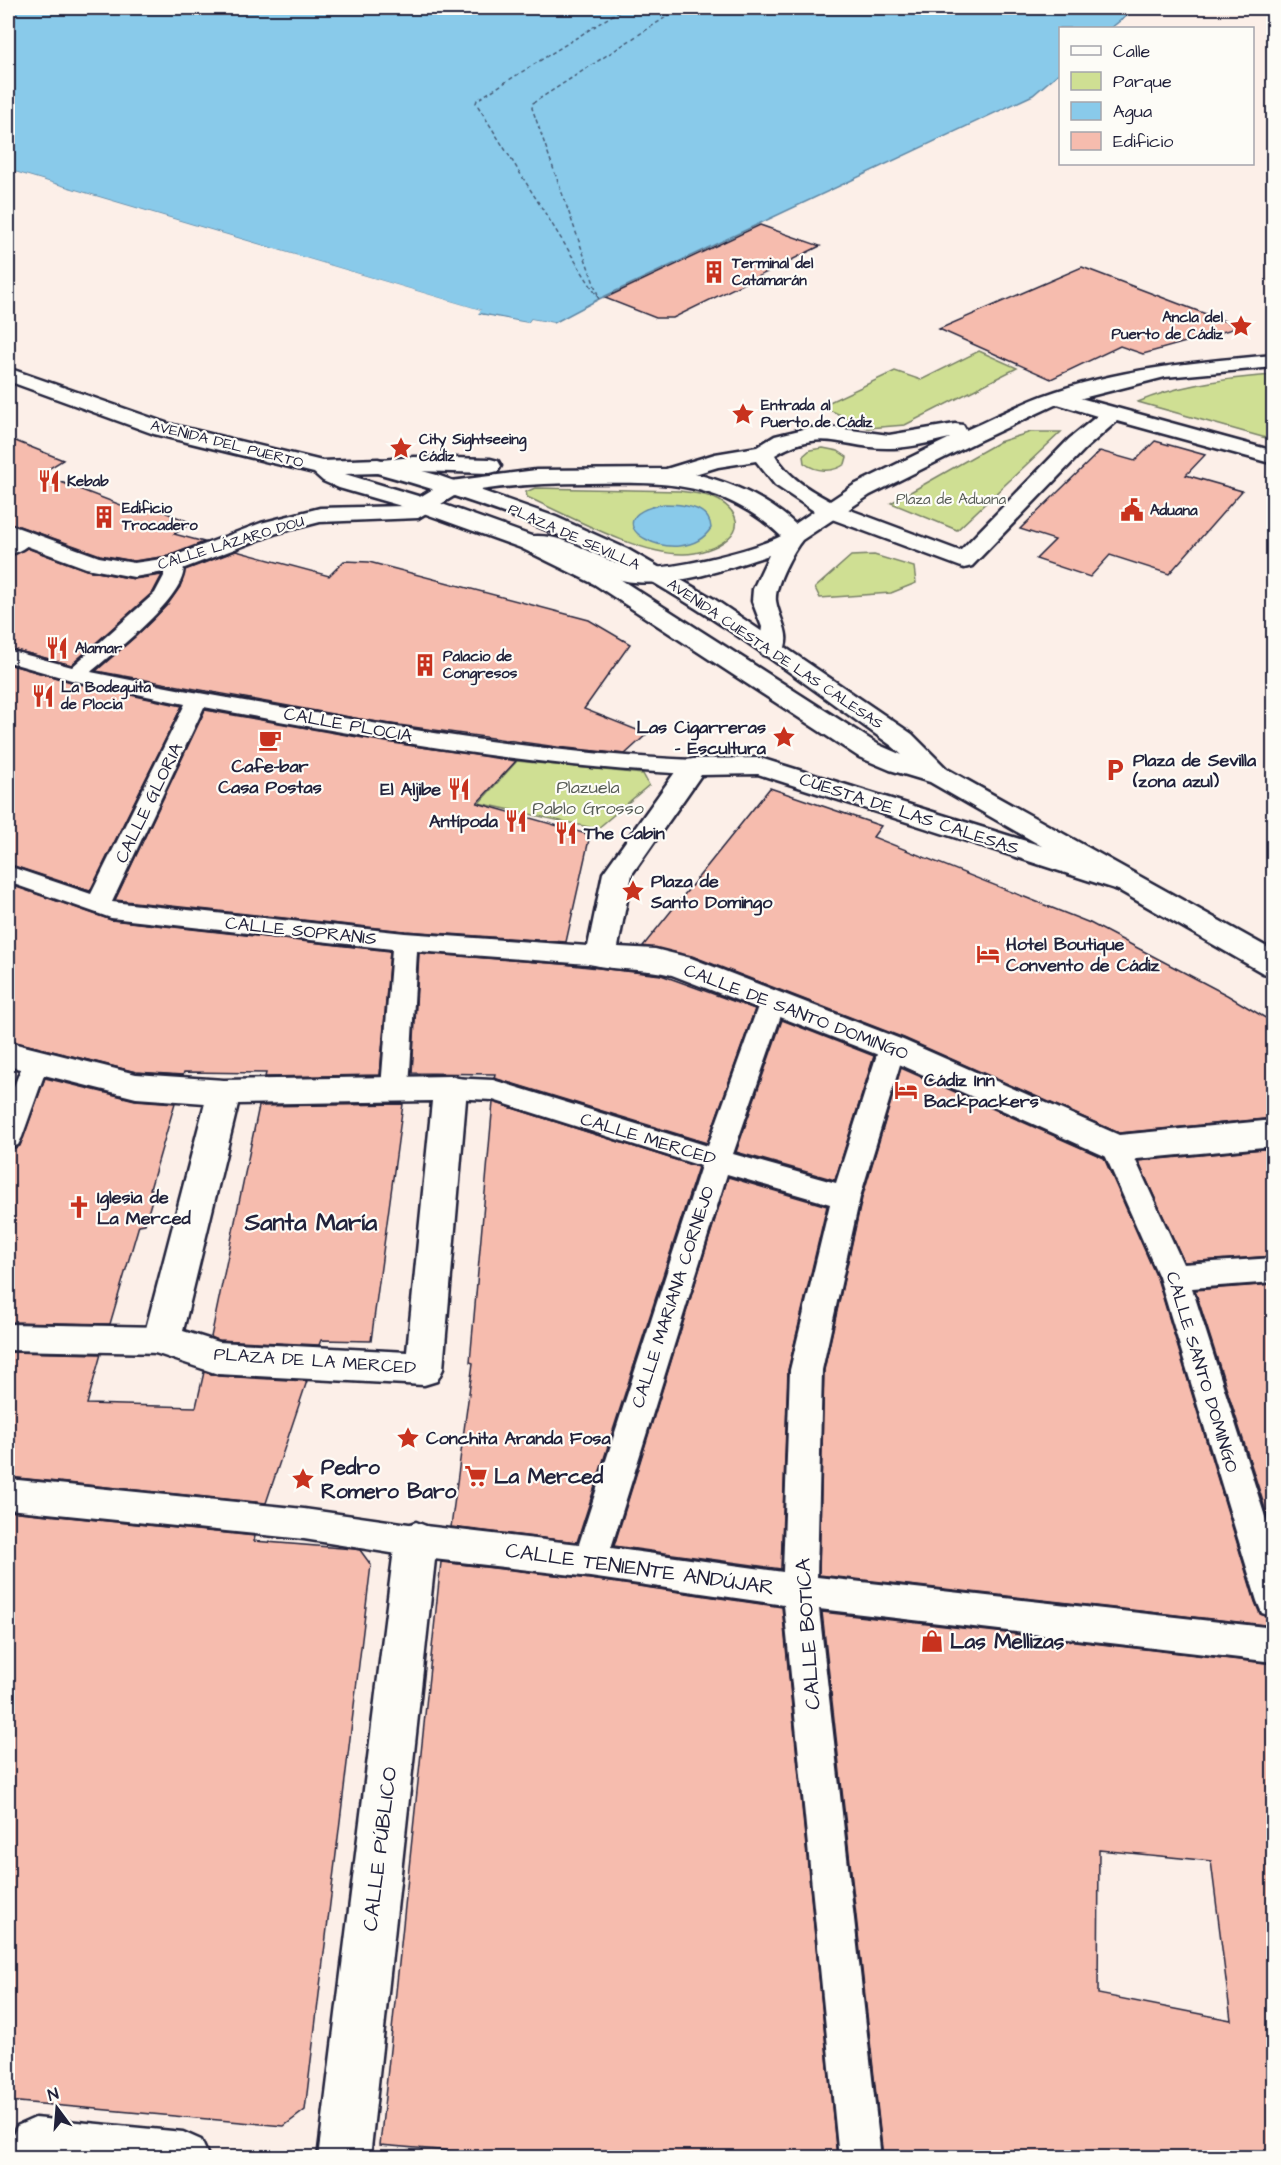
<svg xmlns="http://www.w3.org/2000/svg" width="1281" height="2165" font-family="'Architects Daughter',sans-serif">
<rect width="100%" height="100%" fill="#fcefe8"/>
<filter id="ink" filterUnits="userSpaceOnUse"><feTurbulence type="fractalNoise" baseFrequency=".0167" numOctaves="2"/><feDisplacementMap in="SourceGraphic" scale="12" xChannelSelector="R" yChannelSelector="G"/><feConvolveMatrix kernelMatrix="1 2 1 2 8 2 1 2 1" color-interpolation-filters="sRGB"/></filter>
<g filter="url(#ink)">
<g fill="#cfdf93" stroke="#788067" stroke-width="1.5">
<polygon points="979,351 1017,368 905,425 868,428 821,406 895,371 921,380"/>
<path d="M1273 375V440L1138 402C1180 384 1229 378 1273 375Z"/>
<polygon points="1031,432 1061,432 957,530 891,503 999,442"/>
<path d="M823 448 838 451 847 457 845 464C833 473 816 472 804 463L803 456 810 450Z"/>
<path d="M535 488 680 491C693 493 708 494 720 501 763 529 711 555 682 554 637 554 570 516 527 497L526 492Z"/>
<polygon points="874,555 914,567 916,583 891,593 820,598 815,588 851,556"/>
<polygon points="517,761 643,774 649,785 597,829 479,803"/>
</g>
<g fill="#89caea" stroke="#6087a4" stroke-width="1.5">
<polygon points="8,8 1136,8 1111,28 1060,28 1060,72 1033,95 599,299 554,323 531,319 528,323 477,313 480,310 8,170"/>
<path d="M664 504C681 504 710 506 711 528 682 574 582 520 664 504Z"/>
</g>
<polygon fill="#fcefe8" points="8,170 481,310 478,314 528,323 531,319 554,323 549,326 532,323 528,326 476,316 474,312 8,173"/>
<g fill="none" stroke-linecap="round" stroke-linejoin="round">
<g stroke="#465d78" stroke-width="1.5" stroke-dasharray="4 3" stroke-linecap="butt">
<polyline points="598,295 532,108 533,103 680,8"/>
<polyline points="599,299 476,103 477,100 624,8"/>
</g>
</g>
<g fill="#f6bcae" stroke="#22223b" stroke-width="1.5" fill-rule="evenodd">
<polygon points="760,225 820,246 673,318 656,318 605,298"/>
<polygon points="1082,267 1240,327 1143,354 1120,346 1051,379 939,329"/>
<polygon points="8,438 63,460 40,474 139,512 149,506 192,523 174,534 204,542 168,556 134,561 100,555 8,522"/>
<polygon points="1155,441 1205,455 1186,475 1242,491 1169,574 1110,555 1090,577 1036,559 1055,540 1020,529 1100,451 1135,461"/>
<polygon points="27,548 86,570 134,579 162,575 153,592 71,665 8,648 8,557"/>
<polygon points="236,551 329,576 344,561 369,562 589,620 630,644 584,709 647,734 625,754 557,747 377,722 96,671 135,637 168,604 180,587 185,570"/>
<polygon points="8,664 75,683 182,706 90,891 8,864"/>
<polygon points="205,710 386,742 516,761 477,803 590,835 566,942 405,931 115,900"/>
<polygon points="770,788 881,826 873,837 1090,923 1227,995 1274,1023 1274,1118 1119,1133 904,1038 692,956 643,946"/>
<polygon points="8,884 111,920 390,951 380,1075 265,1077 266,1073 184,1072 183,1075 136,1072 8,1040"/>
<polygon points="419,953 562,964 661,975 755,1009 707,1143 494,1078 495,1074 412,1073"/>
<polygon points="782,1020 874,1056 835,1180 736,1152"/>
<polygon points="901,1068 1104,1158 1157,1278 1255,1602 1260,1614 1274,1619 1274,1626 819,1575 824,1370 862,1198"/>
<polygon points="45,1078 135,1100 175,1103 150,1189 155,1189 145,1224 139,1225 110,1324 8,1322 8,1150 20,1146"/>
<polygon points="493,1102 698,1167 577,1542 451,1527 473,1363 470,1362"/>
<polygon points="403,1104 371,1341 321,1340 319,1345 218,1340 211,1337 259,1106"/>
<polygon points="1274,1148 1274,1256 1184,1262 1138,1161"/>
<polygon points="728,1177 827,1206 788,1370 781,1569 614,1546"/>
<polygon points="1274,1284 1274,1536 1195,1290"/>
<polygon points="8,1352 101,1354 87,1404 196,1407 204,1372 218,1376 307,1381 266,1503 8,1477"/>
<polygon points="8,1511 255,1536 254,1541 354,1549 360,1550 371,1565 305,2110 284,2126 8,2101"/>
<polygon points="441,1562 590,1579 782,1607 837,2157 524,2157 380,2145"/>
<path d="M822 1612 1274 1664V2157H883ZM1099 1850 1211 1861 1231 2020 1098 1994Z"/>
</g>
<g fill="none" stroke-linecap="round" stroke-linejoin="round">
<g stroke="#22223b" stroke-width="5">
<g id="pedestrian">
<path d="M25 532 32 534 35 538C29 546 17 553 8 555V541Z"/>
<path d="M174 558 181 560C200 587 111 654 91 672 172 689 251 702 332 716 452 737 571 755 693 760L701 762 704 767 701 772 693 774C529 767 366 737 204 707L112 902 405 933 601 947 610 950 614 956 610 962 601 965 417 951 409 1088 405 1095 395 1098 385 1095 381 1088 392 949 111 918 8 882V866L91 894 185 704 75 681 8 662V650L72 667 155 593 164 576V564L167 560Z"/>
<path d="M773 992 782 995 786 1001 733 1154 836 1183 879 1048 883 1041 892 1038 901 1041 905 1048 860 1197 822 1370 817 1577 1274 1628V1662L819 1609 881 2158H839L784 1605 590 1577 416 1557 304 1539 8 1509V1479L304 1509 416 1525 579 1544 701 1166 493 1100 450 1098 440 1095 436 1088 440 1081 450 1078 493 1080 708 1146 760 1001 764 995ZM727 1174 830 1204 790 1370 783 1572 611 1548Z"/>
<polygon points="36,1051 45,1054 49,1061 22,1137 18,1145 8,1148 8,1101 27,1054"/>
<polygon points="1116,1137 1126,1140 1130,1148 1183,1264 1274,1258 1274,1282 1192,1288 1274,1545 1274,1617 1262,1613 1257,1601 1159,1277 1102,1148 1106,1140"/>
<polygon points="8,1324 162,1327 173,1331 177,1340 173,1349 162,1353 8,1350"/>
</g>
</g>
<g stroke="#22223b" stroke-width="5">
<g id="minor">
<polygon points="1058,392 1274,451 1274,464 1117,421 1085,449 972,566 964,568 821,515 818,510 821,505 829,503 837,505 960,551 1069,439 1097,416 1051,402 1048,398 1051,394"/>
<polygon points="451,481 459,483 462,488 459,493 418,518 320,522 277,533 182,569 134,577 86,568 8,539 8,524 99,557 134,563 169,558 261,523 320,508 405,506 443,483"/>
<path d="M760 758 1132 874 1137 881 1132 888 1122 891 1112 888 758 774 701 775 632 874 618 947 655 949 691 958 903 1040 1119 1135 1274 1120V1146L1116 1161 881 1056 672 975C645 968 617 971 590 964L586 956 603 873 683 761 693 759Z"/>
<path d="M8 1042 136 1074 224 1080 450 1076 462 1079 467 1088 443 1369 437 1381 424 1385 218 1374 149 1351 143 1340 205 1103 136 1098 8 1066ZM432 1101 407 1352 218 1342 183 1331 238 1104Z"/>
<polygon points="416,1522 431,1528 437,1541 370,2158 318,2158 395,1541 401,1528"/>
<polygon points="35,2118 183,2132 201,2140 209,2158 8,2158 9,2144 17,2126"/>
</g>
</g>
<g stroke="#22223b" stroke-width="5">
<path id="tertiary" d="M8 368 169 424 322 461 378 459 437 475 556 517 627 549 714 599 912 734 947 769 1274 951V976L1263 973 930 782 890 770 859 757 594 584 521 548 415 510 339 488 323 481 314 473 154 434 8 381ZM377 473C457 495 538 522 612 560 710 610 802 682 892 746L902 755 879 745 612 574 537 538 431 500 345 474Z"/>
</g>
<g stroke="#22223b" stroke-width="5">
<g id="secondary">
<path d="M1274 355V367L1165 377 1055 405 976 442 870 495 802 540C793 551 774 586 776 601 779 620 794 636 781 655L772 658 763 655 759 650 762 627 752 601 753 589 769 555C726 569 679 586 634 582 607 580 586 563 561 555 548 550 534 551 521 548L517 543 521 538C563 528 593 559 630 567 660 574 754 550 781 536 721 480 664 482 588 483 542 483 496 486 451 495L443 493 440 488 443 483 451 481 536 470 666 469 715 454 757 447 775 436 808 428H836L889 435 955 424 963 425 966 430C991 419 1016 406 1042 396 1116 369 1195 362 1274 355ZM950 438 854 485 830 501C808 489 788 477 775 455 823 426 843 449 890 448 910 448 931 442 950 438ZM756 461 775 485 814 511 795 524C767 498 732 483 695 474L718 467Z"/>
<polygon points="414,457 490,459 498,461 501,466 498,471 490,473 414,471 378,473 370,471 367,466 370,461"/>
</g>
</g>
<use href="#pedestrian" fill="#fdfcf7" fill-rule="evenodd"/>
<use href="#minor" fill="#fdfcf7" fill-rule="evenodd"/>
<use href="#tertiary" fill="#fdfcf7" fill-rule="evenodd"/>
<use href="#secondary" fill="#fdfcf7" fill-rule="evenodd"/>
</g>
</g>
<defs>
<g id="building-bare" transform="scale(1.8)"><path d="M-4-6H4V6H1V3H-1V6H-4ZM-2.5-4.3h1.7v1.8h-1.7ZM.8-4.3h1.7v1.8H.8ZM-2.5-1h1.7V.8h-1.7ZM.8-1h1.7V.8H.8Z" fill="#c8321e" stroke="#fdfcf7" stroke-width="2.5" paint-order="stroke"/></g>
<g id="sight-bare" transform="scale(1.8)"><path d="M0-6L1.8-2.2L6-1.7L2.9 1.2L3.7 5.4L0 3.3L-3.7 5.4L-2.9 1.2L-6-1.7L-1.8-2.2Z" fill="#c8321e" stroke="#fdfcf7" stroke-width="2.5" paint-order="stroke"/></g>
<g id="restaurant-bare" transform="scale(1.8)"><path d="M-5-6h1v4h1v-4h1v4h1v-4h1v5L-1.5 .5V6h-2V.5L-5-1ZM5-6V6H3V1.5H1.5Q1.5-4 5-6Z" fill="#c8321e" stroke="#fdfcf7" stroke-width="2.5" paint-order="stroke"/></g>
<g id="civic-bare" transform="scale(1.8)"><path d="M-.6-6.5H3V-4.5H.6V-3L4-1V1h2V6H-6V1h2V-1L-.6-3ZM-1.2 2.5V6h2.4V2.5Z" fill="#c8321e" stroke="#fdfcf7" stroke-width="2.5" paint-order="stroke"/></g>
<g id="cafe-bare" transform="scale(1.8)"><path d="M-5.5-4.5H6V0H3Q3 3.5 0 3.5H-2.5Q-5.5 3.5-5.5 0ZM3-3.2v2h1.7v-2ZM-6 4.5H4V6H-6Z" fill="#c8321e" stroke="#fdfcf7" stroke-width="2.5" paint-order="stroke"/></g>
<g id="parking-bare" transform="scale(1.8)"><path d="M-3.5-5.5H1a3.5 3.5 0 0 1 0 7H-1V5.5H-3.5ZM-1-3.4V-.6H.8a1.4 1.4 0 0 0 0-2.8Z" fill="#c8321e" stroke="#fdfcf7" stroke-width="2.5" paint-order="stroke"/></g>
<g id="hotel-bare" transform="scale(1.8)"><path d="M-6-4.5h1.5V1H6V5H4.5V3h-9V5H-6ZM-4 0a1.8 1.8 0 1 1 3.6 0ZM.5 0V-2.5h3Q6-2.5 6 0Z" fill="#c8321e" stroke="#fdfcf7" stroke-width="2.5" paint-order="stroke"/></g>
<g id="church-bare" transform="scale(1.8)"><path d="M-1.2-6h2.4v3.5h3.3v2.4h-3.3V6h-2.4V-.1h-3.3v-2.4h3.3Z" fill="#c8321e" stroke="#fdfcf7" stroke-width="2.5" paint-order="stroke"/></g>
<g id="supermarket-bare" transform="scale(1.8)"><path d="M-6-5.5h2.5l.6 2H6L4.5 2H-2.5L-4.4-4H-6ZM-1.5 3.2a1.3 1.3 0 1 0 .1 0ZM3 3.2a1.3 1.3 0 1 0 .1 0Z" fill="#c8321e" stroke="#fdfcf7" stroke-width="2.5" paint-order="stroke"/></g>
<g id="shop-bare" transform="scale(1.8)"><path d="M-5-2.5h2.3a2.7 3.5 0 0 1 5.4 0H5L5.5 6h-11ZM-1.5-2.5h3a1.5 2.3 0 0 0-3 0Z" fill="#c8321e" stroke="#fdfcf7" stroke-width="2.5" paint-order="stroke"/></g>
</defs>
<g fill-rule="evenodd">
<use href="#building-bare" x="714" y="272"/>
<use href="#sight-bare" x="1241" y="326"/>
<use href="#sight-bare" x="743" y="414"/>
<use href="#sight-bare" x="401" y="448"/>
<use href="#restaurant-bare" x="49" y="481"/>
<use href="#civic-bare" x="1132" y="510"/>
<use href="#building-bare" x="104" y="517"/>
<use href="#restaurant-bare" x="57" y="648"/>
<use href="#building-bare" x="425" y="665"/>
<use href="#restaurant-bare" x="43" y="696"/>
<use href="#sight-bare" x="784" y="737"/>
<use href="#cafe-bare" x="270" y="740"/>
<use href="#parking-bare" x="1115" y="770"/>
<use href="#restaurant-bare" x="459" y="789"/>
<use href="#restaurant-bare" x="516" y="821"/>
<use href="#restaurant-bare" x="566" y="833"/>
<use href="#sight-bare" x="633" y="891"/>
<use href="#hotel-bare" x="988" y="954"/>
<use href="#hotel-bare" x="906" y="1090"/>
<use href="#church-bare" x="79" y="1207"/>
<use href="#sight-bare" x="408" y="1438"/>
<use href="#supermarket-bare" x="476" y="1476"/>
<use href="#sight-bare" x="303" y="1479"/>
<use href="#shop-bare" x="932" y="1641"/>
</g>
<g text-anchor="middle" dominant-baseline="central" stroke-width="4.5" stroke-linejoin="round" paint-order="stroke">
<g font-size="15" font-weight="bold" fill="#22223b" stroke="#fdfcf7" text-anchor="start">
<text x="732" y="263">Terminal del<tspan x="732" dy="17">Catamarán</tspan></text>
<text x="1223" y="317" text-anchor="end">Ancla del<tspan x="1223" dy="17">Puerto de Cádiz</tspan></text>
<text x="761" y="405">Entrada al<tspan x="761" dy="17">Puerto de Cádiz</tspan></text>
<text x="419" y="439">City Sightseeing<tspan x="419" dy="17">Cádiz</tspan></text>
<text x="67" y="481">Kebab</text>
<text x="122" y="508">Edificio<tspan x="122" dy="17">Trocadero</tspan></text>
<text x="1150" y="510">Aduana</text>
<text x="75" y="648">Alamar</text>
<text x="443" y="656">Palacio de<tspan x="443" dy="17">Congresos</tspan></text>
<text x="61" y="687">La Bodeguita<tspan x="61" dy="17">de Plocia</tspan></text>
</g>
<g font-size="15" fill="#22223b" stroke="#fdfcf7">
<text transform="translate(227 444) rotate(14)">AVENIDA DEL PUERTO</text>
<text transform="translate(574 537) rotate(24)">PLAZA DE SEVILLA</text>
<text transform="translate(231 543) rotate(-17)">CALLE LÁZARO DOU</text>
<text transform="translate(775 654) rotate(34)">AVENIDA CUESTA DE LAS CALESAS</text>
</g>
<g font-size="15" fill="#565b55" stroke="#fdfcf7">
<text x="951" y="499">Plaza de Aduana</text>
</g>
<g font-size="18" fill="#22223b" stroke="#fdfcf7">
<text transform="translate(348 725) rotate(10)">CALLE PLOCIA</text>
<text transform="translate(149 803) rotate(-64)">CALLE GLORIA</text>
<text transform="translate(909 814) rotate(18)">CUESTA DE LAS CALESAS</text>
<text transform="translate(301 931) rotate(6)">CALLE SOPRANIS</text>
<text transform="translate(796 1012) rotate(21)">CALLE DE SANTO DOMINGO</text>
<text transform="translate(648 1139) rotate(17)">CALLE MERCED</text>
<text transform="translate(673 1297) rotate(-72)">CALLE MARIANA CORNEJO</text>
<text transform="translate(315 1361) rotate(4)">PLAZA DE LA MERCED</text>
<text transform="translate(1202 1372) rotate(73)">CALLE SANTO DOMINGO</text>
</g>
<g font-size="18" font-weight="bold" fill="#22223b" stroke="#fdfcf7" text-anchor="start">
<text x="766" y="727" text-anchor="end">Las Cigarreras<tspan x="766" dy="21">- Escultura</tspan></text>
<text x="1133" y="760">Plaza de Sevilla<tspan x="1133" dy="21">(zona azul)</tspan></text>
<text x="270" y="766" text-anchor="middle">Cafe-bar<tspan x="270" dy="21">Casa Postas</tspan></text>
<text x="441" y="789" text-anchor="end">El Aljibe</text>
<text x="498" y="821" text-anchor="end">Antípoda</text>
<text x="584" y="833">The Cabin</text>
<text x="651" y="881">Plaza de<tspan x="651" dy="21">Santo Domingo</tspan></text>
<text x="1006" y="944">Hotel Boutique<tspan x="1006" dy="21">Convento de Cádiz</tspan></text>
<text x="924" y="1080">Cádiz Inn<tspan x="924" dy="21">Backpackers</tspan></text>
<text x="97" y="1197">Iglesia de<tspan x="97" dy="21">La Merced</tspan></text>
<text x="426" y="1438">Conchita Aranda Fosa</text>
</g>
<g font-size="18" fill="#565b55" stroke="#fdfcf7">
<text x="588" y="787">Plazuela<tspan x="588" dy="21">Pablo Grosso</tspan></text>
</g>
<g font-size="21" font-weight="bold" fill="#22223b" stroke="#fdfcf7" text-anchor="start">
<text x="321" y="1467">Pedro<tspan x="321" dy="24">Romero Baro</tspan></text>
<text x="494" y="1476">La Merced</text>
<text x="950" y="1641">Las Mellizas</text>
</g>
<g font-size="21" fill="#22223b" stroke="#fdfcf7">
<text transform="translate(640 1569) rotate(8)">CALLE TENIENTE ANDÚJAR</text>
<text transform="translate(808 1634) rotate(-94)">CALLE BOTICA</text>
<text transform="translate(380 1849) rotate(-83)">CALLE PÚBLICO</text>
</g>
<g font-size="24" font-weight="bold" fill="#22223b" stroke="#fdfcf7">
<text x="311" y="1223">Santa María</text>
</g>
</g>
<rect width="1281" height="2165" fill="none" stroke="#fdfcf7" stroke-width="30"/>
<rect x="15" y="15" width="1251" height="2135" fill="none" stroke="#22223b" stroke-width="2" filter="url(#ink)"/>
<rect x="1059" y="27" width="195" height="138" fill="#fdfcf7" stroke="#a5a5ac" stroke-width="1.5"/>
<rect x="1071" y="46" width="30" height="9" fill="#fdfcf7" stroke="#a5a5ac" stroke-width="1.5"/>
<text x="1113" y="57" font-size="18" fill="#22223b">Calle</text>
<rect x="1071" y="72" width="30" height="18" fill="#cfdf93" stroke="#a5a5ac" stroke-width="1.5"/>
<text x="1113" y="87" font-size="18" fill="#22223b">Parque</text>
<rect x="1071" y="102" width="30" height="18" fill="#89caea" stroke="#a5a5ac" stroke-width="1.5"/>
<text x="1113" y="117" font-size="18" fill="#22223b">Agua</text>
<rect x="1071" y="132" width="30" height="18" fill="#f6bcae" stroke="#a5a5ac" stroke-width="1.5"/>
<text x="1113" y="147" font-size="18" fill="#22223b">Edificio</text>
<g transform="translate(57 2108) rotate(344)" stroke="#fdfcf7" stroke-width="4.5" paint-order="stroke">
<path d="M0-4.5L10 22L0 15L-10 22Z" fill="#22223b"/>
<text y="-9" font-size="16" font-weight="bold" text-anchor="middle" fill="#22223b">N</text>
</g>
</svg>
